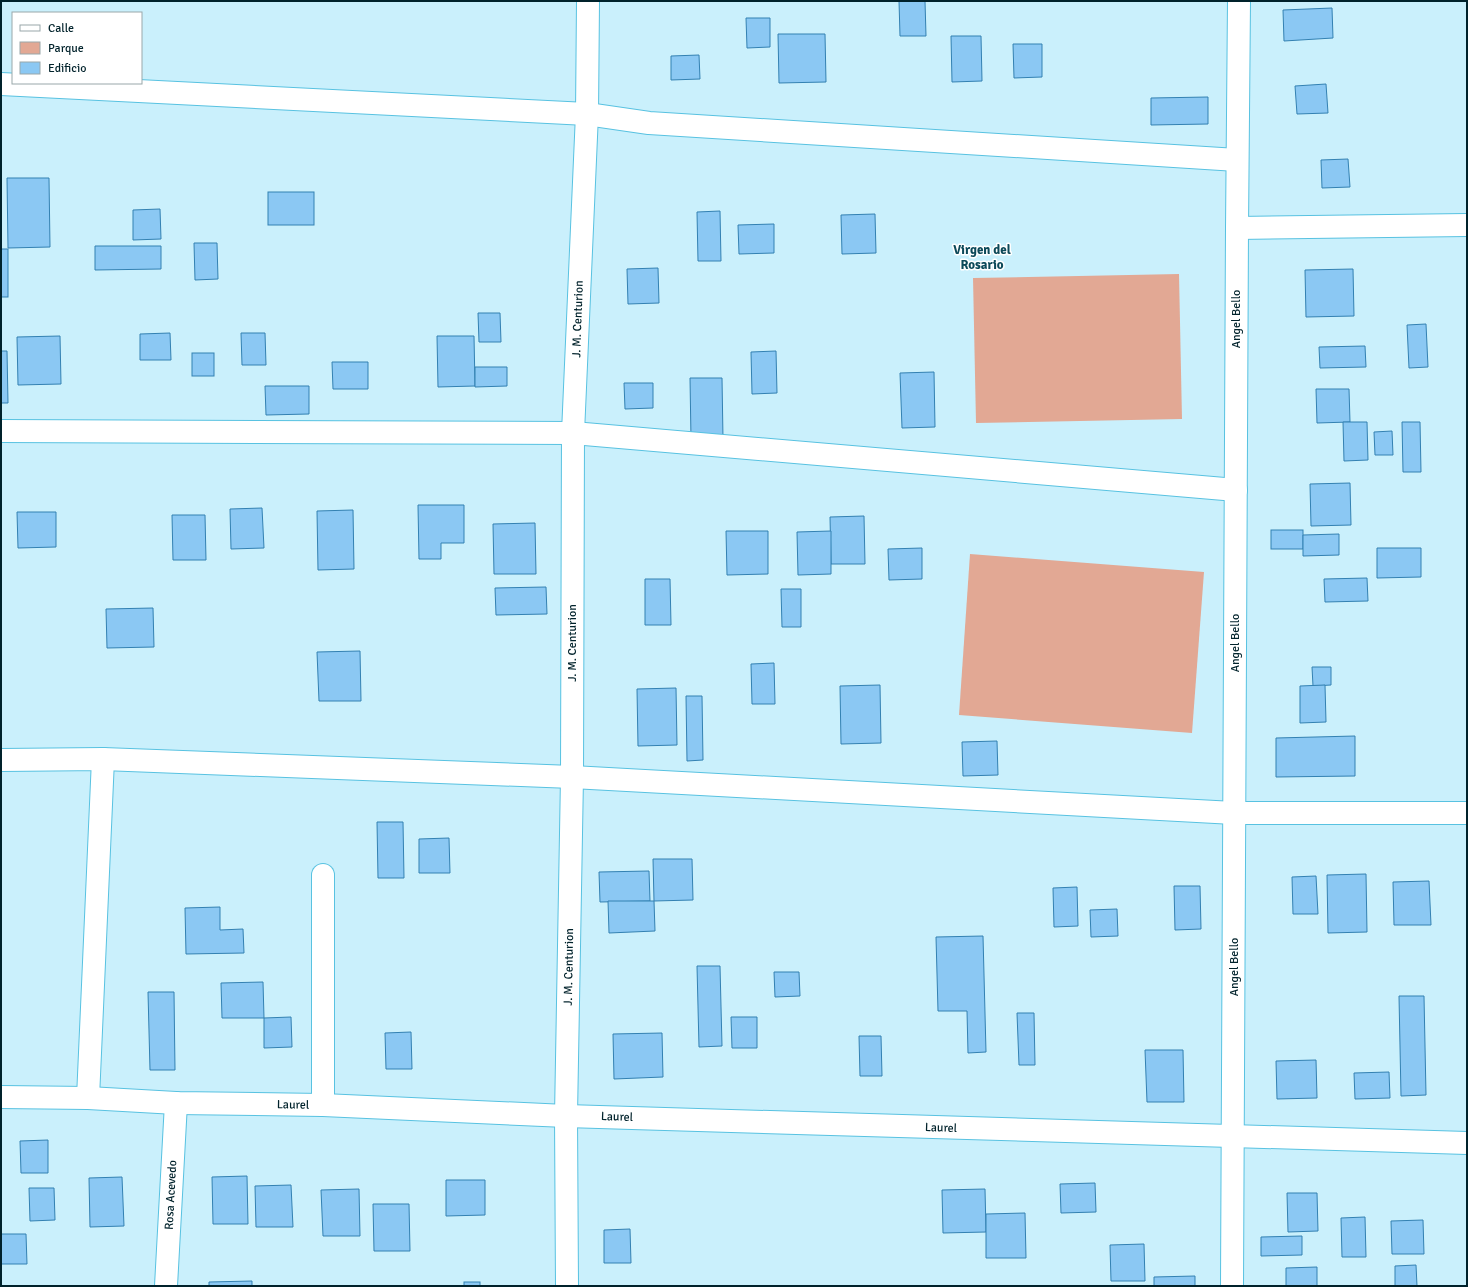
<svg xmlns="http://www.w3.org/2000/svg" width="1468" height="1287" font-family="Signika,sans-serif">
<rect width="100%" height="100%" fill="#caf0fc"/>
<g fill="#e2a894">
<polygon points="1179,274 1182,419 976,423 973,278"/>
<polygon points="970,554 1204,572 1192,733 959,715"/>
</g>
<g fill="#8bc8f3" stroke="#3381b2">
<polygon points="899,1 925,1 926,36 900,36"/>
<polygon points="1332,8 1333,38 1284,41 1283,10"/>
<polygon points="746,18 770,18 770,47 747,48"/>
<polygon points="778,34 825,34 826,82 779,83"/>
<polygon points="951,36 981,36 982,81 952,82"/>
<polygon points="1013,44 1042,44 1042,77 1014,78"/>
<polygon points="699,55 700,79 671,80 671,56"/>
<polygon points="1326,84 1328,113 1297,114 1295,86"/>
<polygon points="1208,97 1208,124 1151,125 1151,98"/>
<polygon points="1348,159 1350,187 1322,188 1321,160"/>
<polygon points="7,178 49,178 50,247 8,248"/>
<rect x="268" y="192" width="46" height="33"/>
<polygon points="160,209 161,239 133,240 133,210"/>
<polygon points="720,211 721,261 698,261 697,212"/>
<polygon points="875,214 876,253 842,254 841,215"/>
<polygon points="774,224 774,253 739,254 738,225"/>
<polygon points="194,243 217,243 218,279 195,280"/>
<polygon points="95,246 161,246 161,269 95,270"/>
<rect x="1" y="249" width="7" height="48"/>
<polygon points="658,268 659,303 628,304 627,269"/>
<polygon points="1353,269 1354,316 1306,317 1305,270"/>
<polygon points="478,313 500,313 501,342 479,342"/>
<polygon points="1426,324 1428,367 1409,368 1407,325"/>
<polygon points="170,333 171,360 140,360 140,334"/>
<polygon points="241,333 265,333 266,365 242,365"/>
<polygon points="60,336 61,384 18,385 17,337"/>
<polygon points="437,336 474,336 475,386 438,387"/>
<polygon points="1365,346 1366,367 1320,368 1319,347"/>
<polygon points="1,351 7,351 8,403 1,403"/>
<polygon points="776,351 777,393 752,394 751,352"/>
<rect x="192" y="353" width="22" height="23"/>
<polygon points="332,362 368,362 368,389 333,389"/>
<polygon points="475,367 507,367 507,386 475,387"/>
<polygon points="934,372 935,427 902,428 900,373"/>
<polygon points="690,378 722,378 723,439 691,439"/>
<polygon points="624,383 653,383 653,408 625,409"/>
<polygon points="265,386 309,386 309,414 266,415"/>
<polygon points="1316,389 1349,389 1350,422 1317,423"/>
<polygon points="1343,422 1367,422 1368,460 1344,461"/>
<polygon points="1402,422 1420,422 1421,472 1403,472"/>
<polygon points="1392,431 1393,455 1375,455 1374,432"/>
<polygon points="1350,483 1351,525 1311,526 1310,484"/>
<polygon points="418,505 464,505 464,543 441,543 441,559 419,559"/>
<polygon points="262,508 264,548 231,549 230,509"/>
<polygon points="353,510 354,569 318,570 317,511"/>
<polygon points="17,512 56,512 56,547 18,548"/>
<polygon points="172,515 205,515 206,560 173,560"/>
<polygon points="864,516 865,564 831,564 830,517"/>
<polygon points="535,523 536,574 494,574 493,524"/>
<rect x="1271" y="530" width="32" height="19"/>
<polygon points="726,531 768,531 768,574 727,575"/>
<polygon points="831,531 831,574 798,575 797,532"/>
<polygon points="1339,534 1339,555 1303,556 1303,535"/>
<polygon points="922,548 922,579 889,580 888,549"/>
<polygon points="1377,548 1421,548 1421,577 1377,578"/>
<polygon points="1367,578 1368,601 1325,602 1324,579"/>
<polygon points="645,579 670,579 671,625 645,625"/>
<polygon points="546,587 547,614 496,615 495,588"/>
<polygon points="781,589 801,589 801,627 782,627"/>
<polygon points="153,608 154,647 107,648 106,609"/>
<polygon points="360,651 361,701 319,701 317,652"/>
<polygon points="774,663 775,704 752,704 751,664"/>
<polygon points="1312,667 1331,667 1331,685 1313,686"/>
<polygon points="880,685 881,743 841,744 840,686"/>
<polygon points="1325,685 1326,722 1300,723 1300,686"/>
<polygon points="676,688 677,745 638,746 637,689"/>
<polygon points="686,696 702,696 703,760 687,761"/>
<polygon points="1355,736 1355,776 1276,777 1276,738"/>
<polygon points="997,741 998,775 963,776 962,742"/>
<polygon points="377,822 403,822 404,878 378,878"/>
<polygon points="449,838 450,873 419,873 419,839"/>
<polygon points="653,859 692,859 693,900 654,901"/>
<polygon points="649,871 650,901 600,902 599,872"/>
<polygon points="1366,874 1367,932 1328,933 1327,875"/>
<polygon points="1316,876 1318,914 1293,914 1292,877"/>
<polygon points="1429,881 1431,925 1394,925 1393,882"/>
<polygon points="1174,886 1200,886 1201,929 1175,930"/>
<polygon points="1077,887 1078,926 1054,927 1053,888"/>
<polygon points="608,901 654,901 655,931 609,933"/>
<polygon points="220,907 220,930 243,929 244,953 186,954 185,908"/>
<polygon points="1117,909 1118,936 1091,937 1090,910"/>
<polygon points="983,936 986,1052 968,1053 967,1011 938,1011 936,937"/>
<polygon points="697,966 720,966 722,1046 699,1047"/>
<polygon points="774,972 799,972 800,996 775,997"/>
<polygon points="263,982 264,1018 222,1018 221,983"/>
<polygon points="148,992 174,992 175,1070 150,1070"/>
<polygon points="1399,996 1424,996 1426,1095 1401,1096"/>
<polygon points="1017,1013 1034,1013 1035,1065 1019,1065"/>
<polygon points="291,1017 292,1047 264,1048 264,1018"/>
<polygon points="731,1017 757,1017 757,1048 732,1048"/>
<polygon points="411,1032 412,1069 386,1069 385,1033"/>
<polygon points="662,1033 663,1077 614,1079 613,1034"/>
<polygon points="859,1036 881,1036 882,1076 860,1076"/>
<polygon points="1145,1050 1183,1050 1184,1102 1147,1102"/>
<polygon points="1316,1060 1317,1098 1277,1099 1276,1061"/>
<polygon points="1389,1072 1390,1098 1355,1099 1354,1073"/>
<polygon points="48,1140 48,1173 21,1173 20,1141"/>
<polygon points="247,1176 248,1224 213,1224 212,1177"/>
<polygon points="122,1177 124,1226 90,1227 89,1178"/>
<polygon points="446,1180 485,1180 485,1215 446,1216"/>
<polygon points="1095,1183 1096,1212 1061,1213 1060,1184"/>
<polygon points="291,1185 293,1227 256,1227 255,1186"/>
<polygon points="29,1188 54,1188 55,1220 30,1221"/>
<polygon points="359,1189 360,1236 323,1236 321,1190"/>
<polygon points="985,1189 986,1232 943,1233 942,1190"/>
<polygon points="1287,1193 1317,1193 1318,1231 1288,1232"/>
<polygon points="373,1204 409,1204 410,1251 374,1251"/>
<polygon points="1025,1213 1026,1258 986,1258 986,1214"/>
<polygon points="1365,1217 1366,1257 1342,1257 1341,1218"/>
<polygon points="1423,1220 1424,1254 1392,1254 1391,1221"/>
<polygon points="630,1229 631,1263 604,1263 604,1230"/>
<polygon points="1,1234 26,1234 27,1264 1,1264"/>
<polygon points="1302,1236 1302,1255 1261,1256 1261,1237"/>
<polygon points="1144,1244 1145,1281 1111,1281 1110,1245"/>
<polygon points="1416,1265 1417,1286 1395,1286 1395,1266"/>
<polygon points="1317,1267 1317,1286 1286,1286 1286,1268"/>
<polygon points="1195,1276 1195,1286 1154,1286 1154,1277"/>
<polygon points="252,1281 252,1286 209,1286 209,1282"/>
<rect x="464" y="1282" width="16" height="4"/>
</g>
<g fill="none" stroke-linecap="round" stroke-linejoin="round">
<g stroke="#58c2e1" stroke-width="24">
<g id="street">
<polyline points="1,84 587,114 649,123 1237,160"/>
<polyline points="1237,228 1467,225"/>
<polyline points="1,431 573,433 1236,490"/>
<polyline points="1,760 103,759 572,777 1234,813 1467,813"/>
<polyline points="323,875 323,1105"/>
<polyline points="1,1097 88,1098 176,1103 323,1105 566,1116 1467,1143"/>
<polyline points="88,1098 103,759"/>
<polyline points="166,1286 176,1103"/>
<polyline points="567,1286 566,1116 572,777 573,433 587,114 588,1"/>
<polyline points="1232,1286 1237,228 1239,1"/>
</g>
</g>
<use href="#street" stroke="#fff" stroke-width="22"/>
</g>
<g text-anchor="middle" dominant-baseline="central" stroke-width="3" stroke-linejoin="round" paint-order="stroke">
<g font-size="12" fill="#00222b" stroke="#fff">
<text transform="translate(578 319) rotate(-88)">J. M. Centurion</text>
<text transform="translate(1236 319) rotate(-90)">Angel Bello</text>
<text transform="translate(572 643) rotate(-90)">J. M. Centurion</text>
<text transform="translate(1235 643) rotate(-90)">Angel Bello</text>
<text transform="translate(569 967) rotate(-89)">J. M. Centurion</text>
<text transform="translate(1234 967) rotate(-90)">Angel Bello</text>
<text transform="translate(293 1105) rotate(1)">Laurel</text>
<text transform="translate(617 1117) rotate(2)">Laurel</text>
<text transform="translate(941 1128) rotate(2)">Laurel</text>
<text transform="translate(171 1195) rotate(-87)">Rosa Acevedo</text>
</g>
<g font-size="13" font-weight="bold" fill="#0c4959" stroke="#fff">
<text x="982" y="250">Virgen del<tspan x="982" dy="15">Rosario</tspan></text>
</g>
</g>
<rect width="1468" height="1287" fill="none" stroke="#00222b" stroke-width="4"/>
<rect x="12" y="12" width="130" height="72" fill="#ffffff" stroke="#99a7aa"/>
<rect x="20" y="25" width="20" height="6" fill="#ffffff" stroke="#99a7aa"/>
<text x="48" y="32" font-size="12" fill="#00222b">Calle</text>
<rect x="20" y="42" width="20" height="12" fill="#e2a894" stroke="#99a7aa"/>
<text x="48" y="52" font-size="12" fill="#00222b">Parque</text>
<rect x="20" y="62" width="20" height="12" fill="#8bc8f3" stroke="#99a7aa"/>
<text x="48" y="72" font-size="12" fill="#00222b">Edificio</text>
</svg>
